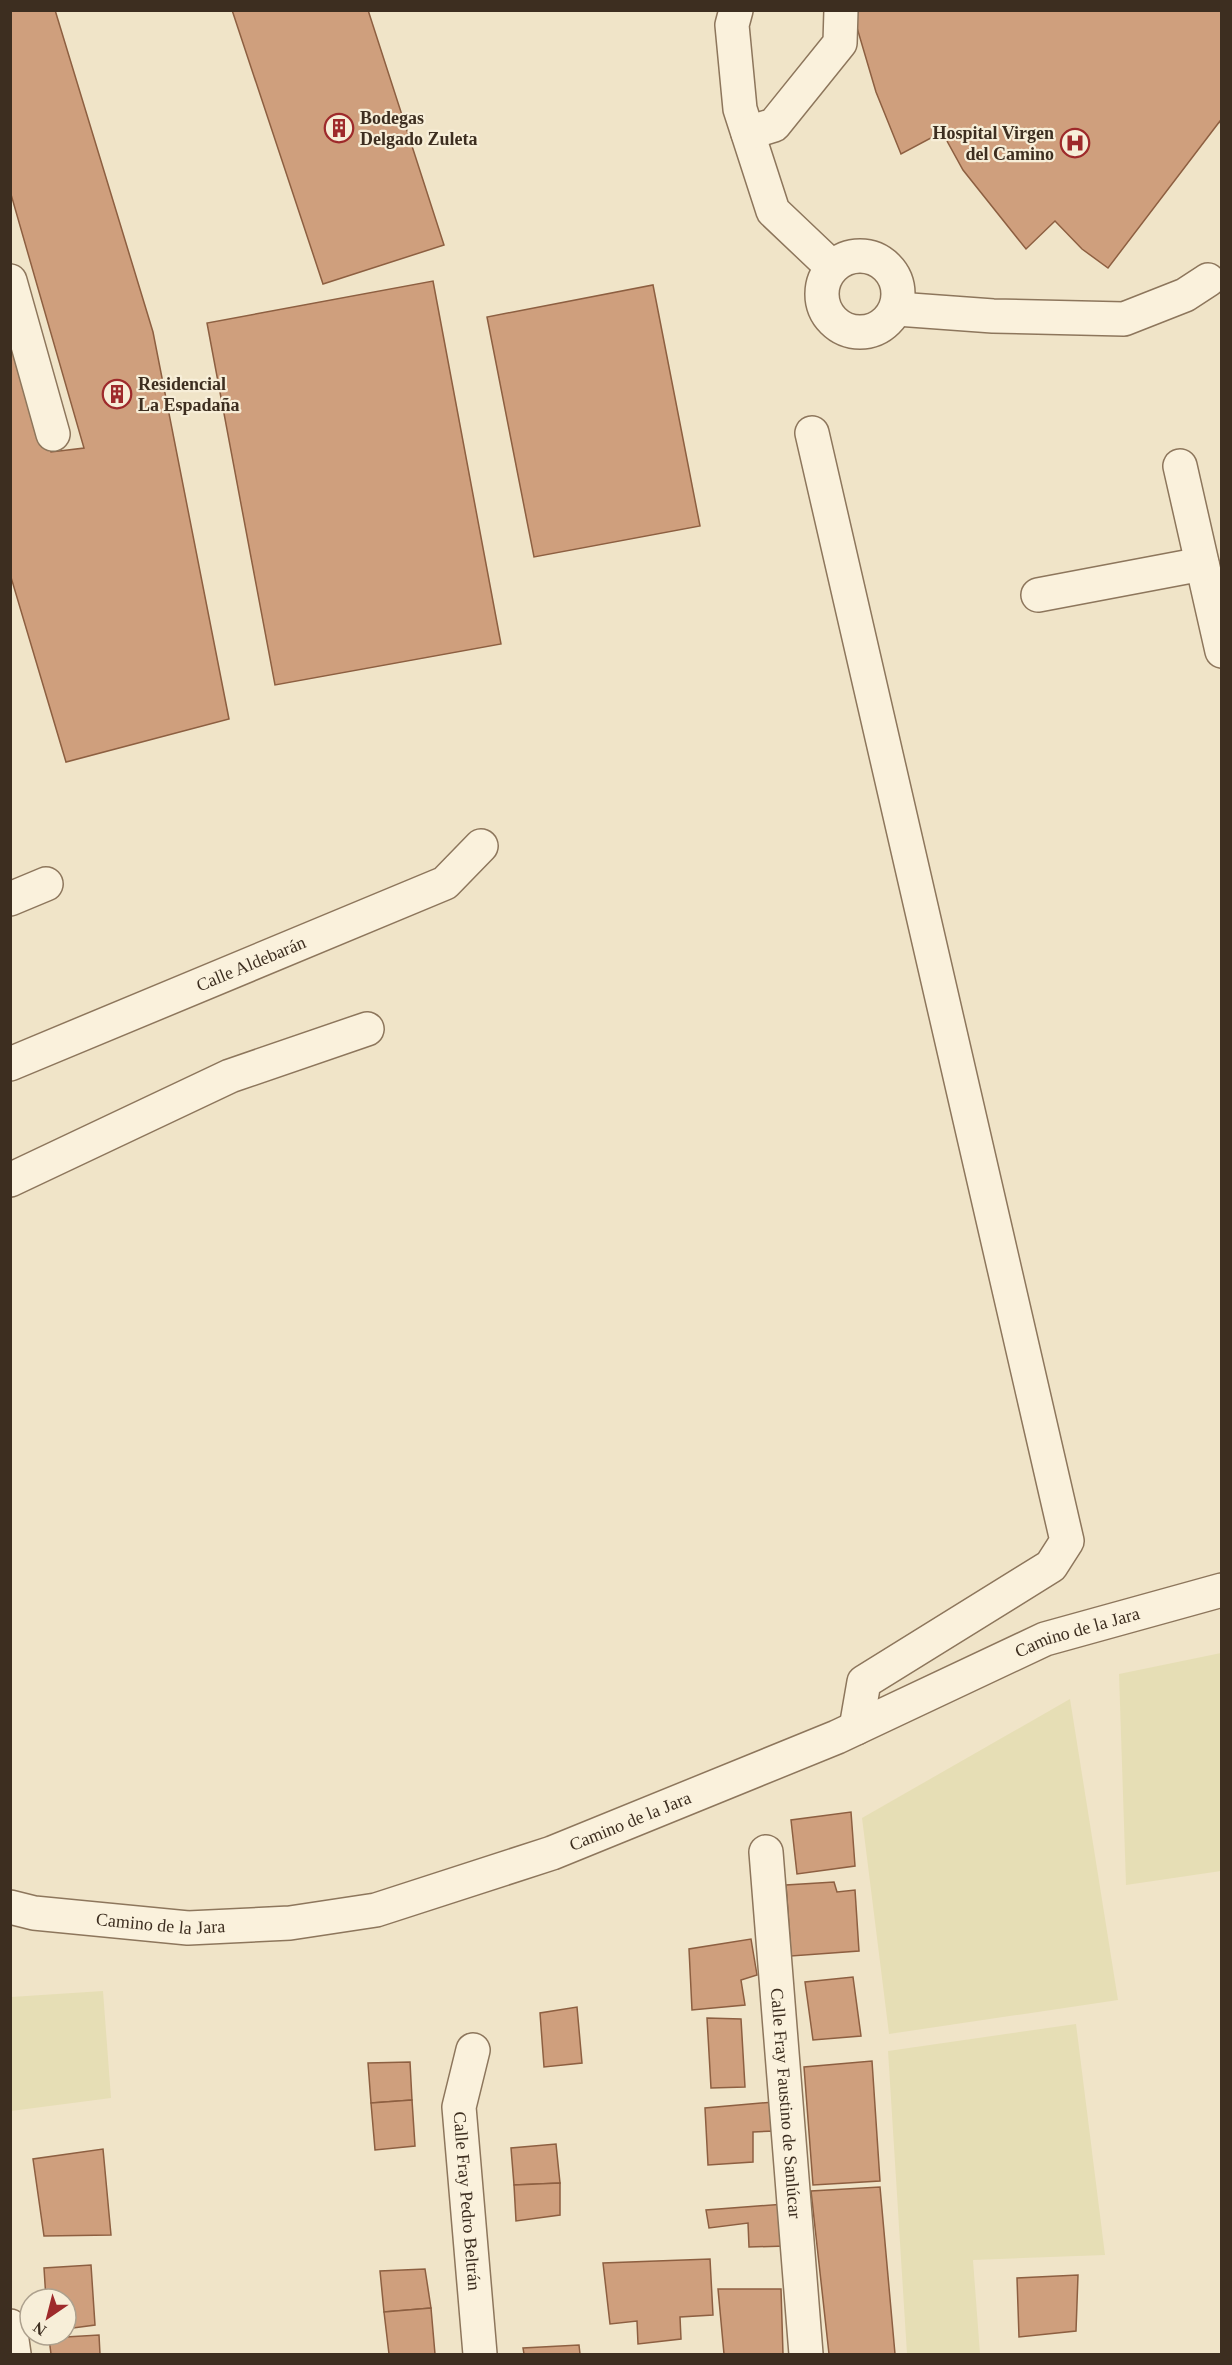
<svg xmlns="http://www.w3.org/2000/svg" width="1232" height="2365" font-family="'Times New Roman',serif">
<rect width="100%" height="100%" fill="#f0e4c8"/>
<g fill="#e6deb5">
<polygon points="1221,1653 1221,1871 1126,1885 1119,1674"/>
<polygon points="1070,1699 1118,2000 889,2034 862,1818"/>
<polygon points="103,1991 111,2098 11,2111 11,1997"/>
<polygon points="1076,2024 1105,2255 973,2260 980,2354 907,2354 888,2051"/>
</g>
<g fill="#cf9f7d" stroke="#8d5f41" stroke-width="1.5">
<polygon points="10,10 55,10 153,332 229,719 66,762 10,574 10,340 51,452 84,448 10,191"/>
<polygon points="232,10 368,10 444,245 323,284"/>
<polygon points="855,10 1222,10 1222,129 1220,121 1108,268 1082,249 1055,221 1026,249 963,170 942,132 901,154 876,92 855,21"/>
<polygon points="433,281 501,644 275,685 207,323"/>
<polygon points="653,285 700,526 534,557 487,317"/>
<polygon points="851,1812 855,1866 797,1874 791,1820"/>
<polygon points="834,1882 837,1892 855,1890 859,1951 791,1956 786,1885"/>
<polygon points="751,1939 757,1975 741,1980 745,2005 692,2010 689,1949"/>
<polygon points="853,1977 861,2036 813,2040 805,1982"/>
<polygon points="577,2007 582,2063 544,2067 540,2013"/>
<polygon points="707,2018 741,2019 745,2087 711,2088"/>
<polygon points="872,2061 880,2181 813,2185 804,2067"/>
<polygon points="410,2062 412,2100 371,2103 368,2063"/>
<polygon points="412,2100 415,2146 375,2150 371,2103"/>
<polygon points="774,2102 775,2131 753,2132 753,2162 708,2165 705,2108"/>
<polygon points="556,2144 560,2183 514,2185 511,2148"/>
<polygon points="103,2149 111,2235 44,2236 33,2159"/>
<polygon points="560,2183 560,2215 516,2221 514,2185"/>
<polygon points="880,2187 895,2354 829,2354 811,2191"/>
<polygon points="785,2204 786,2246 749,2247 748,2223 709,2228 706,2210"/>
<polygon points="710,2259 713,2315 680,2317 681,2339 638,2344 637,2321 610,2324 603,2263"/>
<polygon points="91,2265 95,2325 66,2329 66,2299 46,2299 44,2268"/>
<polygon points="425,2269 431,2308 384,2312 380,2271"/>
<polygon points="1078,2275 1076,2331 1019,2337 1017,2278"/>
<polygon points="718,2289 781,2289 783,2354 724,2354"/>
<polygon points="431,2308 435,2354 389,2354 384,2312"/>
<polygon points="99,2335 100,2354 51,2354 49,2338"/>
<polygon points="579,2345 580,2354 524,2354 523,2348"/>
</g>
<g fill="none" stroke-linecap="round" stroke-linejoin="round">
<g stroke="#8d765c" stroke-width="36">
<g id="minor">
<polyline points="736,10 732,25 740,109 773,211 832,267"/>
<polyline points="748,133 774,125 840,43 841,10"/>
<circle cx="860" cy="294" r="38"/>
<polyline points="10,281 53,434"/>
<polyline points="897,309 993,316 1124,319 1185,295 1208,280"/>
<polyline points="812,433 1067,1541 1051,1566 864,1682 856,1728"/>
<polyline points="1180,466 1222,651"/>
<polyline points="1038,595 1202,564"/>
<polyline points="10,899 46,884"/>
<path id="s1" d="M10 1064 445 883 481 846"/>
<polyline points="10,1180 230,1076 367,1029"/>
<path id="s2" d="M766 1852 806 2354"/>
<path id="s3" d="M10 1907 34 1913 188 1928 290 1923 376 1910 552 1853 837 1737 1045 1639 1222 1590"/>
<path id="s4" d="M473 2050 459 2107 480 2354"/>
<polyline points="10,2326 14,2354"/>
</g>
</g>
<use href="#minor" stroke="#faf1dc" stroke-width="33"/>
</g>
<defs>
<g id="building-ring" transform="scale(1.5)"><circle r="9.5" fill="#f7eed8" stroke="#9e2a2b" stroke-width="1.5"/><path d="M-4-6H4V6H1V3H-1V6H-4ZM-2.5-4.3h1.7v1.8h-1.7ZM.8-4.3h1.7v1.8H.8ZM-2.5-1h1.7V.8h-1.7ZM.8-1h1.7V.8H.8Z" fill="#9e2a2b"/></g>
<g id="hospital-ring" transform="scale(1.5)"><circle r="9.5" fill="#f7eed8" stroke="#9e2a2b" stroke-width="1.5"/><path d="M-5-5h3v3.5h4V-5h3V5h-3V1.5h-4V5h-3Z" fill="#9e2a2b"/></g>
</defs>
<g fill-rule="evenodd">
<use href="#building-ring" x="339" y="128"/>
<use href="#hospital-ring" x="1075" y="143"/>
<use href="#building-ring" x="117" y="394"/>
</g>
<g text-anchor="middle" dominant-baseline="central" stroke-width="4.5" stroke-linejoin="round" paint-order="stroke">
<g font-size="18" font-weight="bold" fill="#3d2e20" stroke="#f7eed8" text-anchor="start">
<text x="360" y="118">Bodegas<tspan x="360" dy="21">Delgado Zuleta</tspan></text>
<text x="1054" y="133" text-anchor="end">Hospital Virgen<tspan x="1054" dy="21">del Camino</tspan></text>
<text x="138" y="384">Residencial<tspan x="138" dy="21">La Espadaña</tspan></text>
</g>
<g font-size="18" fill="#3d2e20" stroke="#f7eed8">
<text stroke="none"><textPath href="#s1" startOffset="261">Calle Aldebarán</textPath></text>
<text stroke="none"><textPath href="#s3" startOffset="1124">Camino de la Jara</textPath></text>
<text stroke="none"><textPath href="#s3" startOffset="638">Camino de la Jara</textPath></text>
<text stroke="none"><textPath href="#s3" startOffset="152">Camino de la Jara</textPath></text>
<text stroke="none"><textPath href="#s2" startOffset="252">Calle Fray Faustino de Sanlúcar</textPath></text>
<text stroke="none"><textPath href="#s4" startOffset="153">Calle Fray Pedro Beltrán</textPath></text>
</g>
</g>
<rect width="1232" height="2365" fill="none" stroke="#3d2e20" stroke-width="24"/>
<g transform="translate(48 2317) rotate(215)"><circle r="28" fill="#f7eed8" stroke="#ada18e" stroke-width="1.5"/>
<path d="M0-4.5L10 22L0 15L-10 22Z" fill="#9e2a2b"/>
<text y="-9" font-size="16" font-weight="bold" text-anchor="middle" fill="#3d2e20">N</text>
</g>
</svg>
